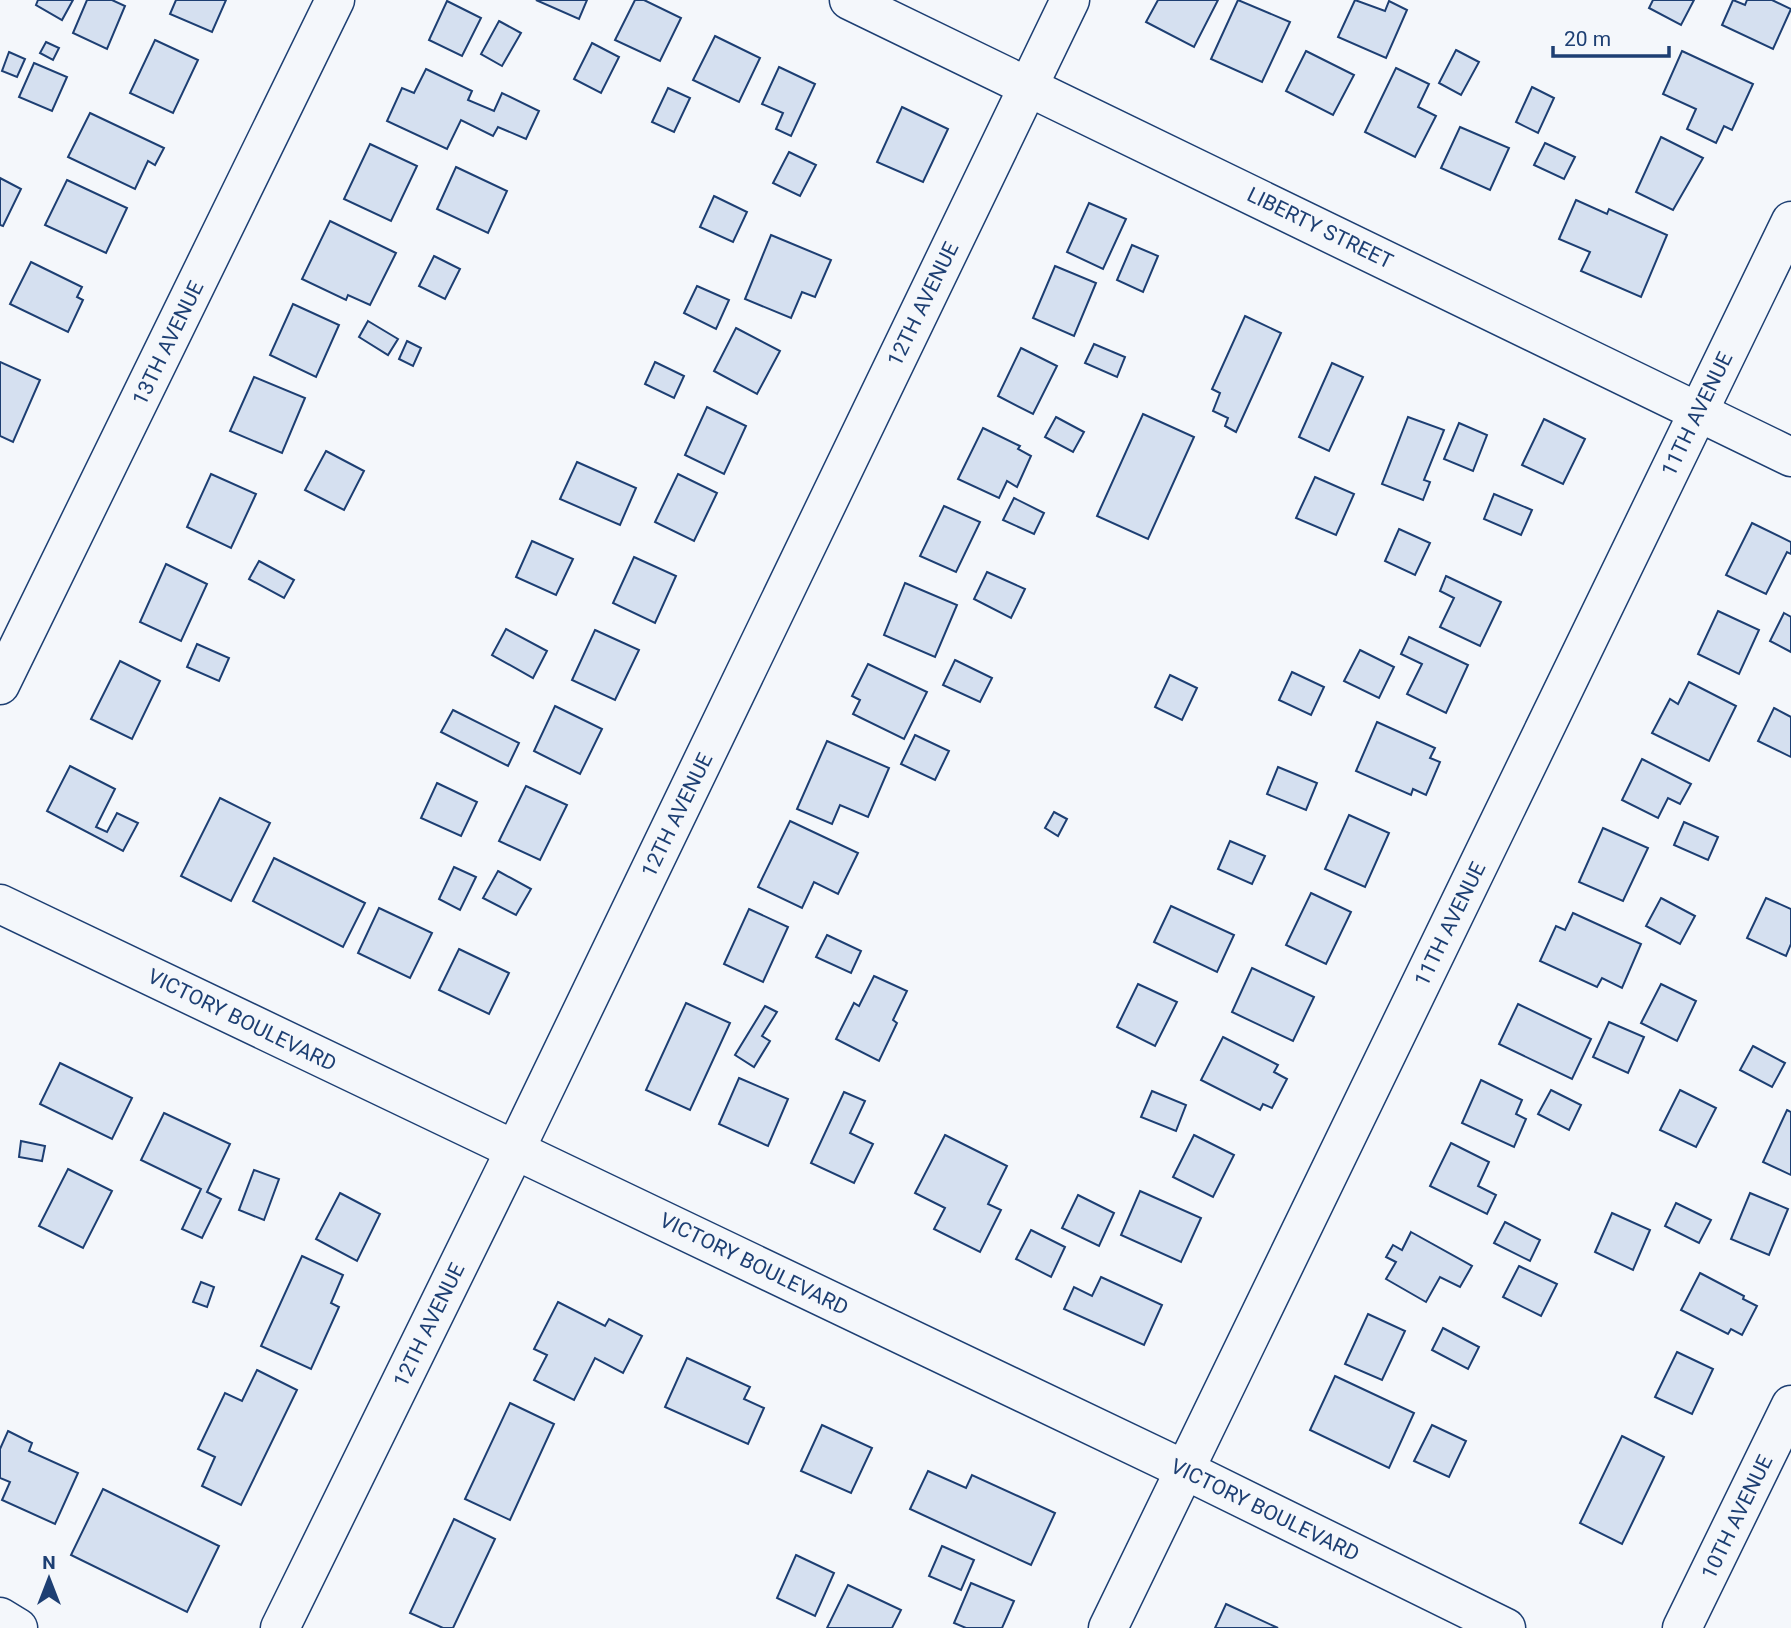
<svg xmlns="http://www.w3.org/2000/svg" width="1791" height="1628" font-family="Roboto,sans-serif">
<rect width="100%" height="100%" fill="#f4f7fb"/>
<g fill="#d5e0f0" stroke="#1d3f73" stroke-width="2">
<polygon points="38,0 73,0 62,20 36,5"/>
<polygon points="87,0 112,0 125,6 107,49 73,33"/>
<polygon points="176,0 226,0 212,32 170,14"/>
<polygon points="536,0 587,0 579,19"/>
<polygon points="635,0 644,0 681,18 660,61 615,40"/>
<polygon points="1158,0 1218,0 1194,47 1146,22"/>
<polygon points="1238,0 1290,22 1262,82 1211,59"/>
<polygon points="1355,0 1385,11 1389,1 1407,10 1386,58 1338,37"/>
<polygon points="1653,0 1694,0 1681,25 1649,8"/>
<polygon points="1733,0 1745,5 1747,0 1772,0 1791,9 1773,49 1722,25"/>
<polygon points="447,1 481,18 462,56 429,40"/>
<polygon points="499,21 521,33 502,66 481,54"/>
<polygon points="715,36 760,58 739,102 693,80"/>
<polygon points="155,40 198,60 173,113 130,93"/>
<polygon points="46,42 59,48 53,60 40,53"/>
<polygon points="592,43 619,57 601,93 574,79"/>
<polygon points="1456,50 1479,62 1461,95 1439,83"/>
<polygon points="1306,51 1354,75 1333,115 1286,91"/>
<polygon points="1682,51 1753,84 1732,130 1724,126 1716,143 1687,129 1696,109 1663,94"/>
<polygon points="9,52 25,59 17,77 2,71"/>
<polygon points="34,63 67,77 52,111 19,97"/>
<polygon points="779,67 815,84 791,136 776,129 783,113 762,104"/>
<polygon points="1396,68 1429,84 1418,107 1436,116 1415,157 1365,132"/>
<polygon points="426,69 472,91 468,100 494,111 502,93 539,111 526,139 498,127 493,136 461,120 447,149 387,121 402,88 414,93"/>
<polygon points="1532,87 1554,98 1538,133 1516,122"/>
<polygon points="668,88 690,98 674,132 652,122"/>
<polygon points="902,107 948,129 923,182 877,162"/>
<polygon points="90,113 164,148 155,165 148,161 135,189 68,157"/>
<polygon points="1460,127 1509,148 1490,190 1441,168"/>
<polygon points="1661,137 1703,158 1673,210 1636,192"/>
<polygon points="1545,143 1575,157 1564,179 1534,165"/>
<polygon points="370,144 417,166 391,221 344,199"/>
<polygon points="789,152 816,165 800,196 773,183"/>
<polygon points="456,167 507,191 488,233 437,209"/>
<polygon points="0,178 21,189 3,226 0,225"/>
<polygon points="67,180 127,208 106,253 45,225"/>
<polygon points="714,196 747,212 733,242 700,227"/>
<polygon points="1576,200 1607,214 1609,209 1667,235 1641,297 1581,271 1590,252 1559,239"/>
<polygon points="1089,203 1126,219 1103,269 1067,252"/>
<polygon points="330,221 396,253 370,305 348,295 346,300 302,279"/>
<polygon points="771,235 831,260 815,297 802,292 791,318 745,299"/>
<polygon points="1132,245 1158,256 1143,292 1117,280"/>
<polygon points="434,256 460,269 445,299 419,286"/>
<polygon points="31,262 82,287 77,297 83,300 68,332 10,304"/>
<polygon points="1055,266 1096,283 1074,336 1033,318"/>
<polygon points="697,286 729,300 716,329 684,313"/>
<polygon points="293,304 339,325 316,377 270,355"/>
<polygon points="1245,316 1281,333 1236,432 1225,426 1228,418 1213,411 1220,393 1212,389"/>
<polygon points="368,321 398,339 388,355 359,337"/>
<polygon points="736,328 780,351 757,394 714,371"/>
<polygon points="407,341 421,348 413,366 399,359"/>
<polygon points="1094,344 1125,357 1117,377 1085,363"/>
<polygon points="1021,348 1057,366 1033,414 998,396"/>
<polygon points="0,362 40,380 13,442 0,436"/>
<polygon points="655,362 684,376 674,398 645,384"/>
<polygon points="1332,363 1363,377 1329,451 1299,437"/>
<polygon points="254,377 305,398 282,453 230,431"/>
<polygon points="707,407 746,426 724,474 685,455"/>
<polygon points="1143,414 1194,437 1148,539 1097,516"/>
<polygon points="1056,417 1084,432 1073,452 1045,437"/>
<polygon points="1408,417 1444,430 1424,480 1430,482 1423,500 1382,484"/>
<polygon points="1544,419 1585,439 1563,484 1522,465"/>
<polygon points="1459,423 1487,435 1473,471 1444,459"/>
<polygon points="983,428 1020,446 1018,449 1031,456 1017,487 1007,481 999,498 958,479"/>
<polygon points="326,451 364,471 344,510 305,490"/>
<polygon points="577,462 636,488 620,525 560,499"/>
<polygon points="211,474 256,494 231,548 187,527"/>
<polygon points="678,474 717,493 694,541 655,522"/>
<polygon points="1315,477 1354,494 1336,535 1296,518"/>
<polygon points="1494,494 1532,510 1521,535 1484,519"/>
<polygon points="1014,498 1044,513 1034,534 1003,520"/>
<polygon points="944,506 980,522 956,572 920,556"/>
<polygon points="1752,523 1791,542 1791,554 1787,552 1766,594 1726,575"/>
<polygon points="1399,529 1430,543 1415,575 1385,561"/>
<polygon points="532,541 573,559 556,595 516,577"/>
<polygon points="634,557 676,576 655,623 613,603"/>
<polygon points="259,561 294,580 284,598 249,579"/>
<polygon points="166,564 207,584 181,641 140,622"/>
<polygon points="987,572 1025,589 1011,618 974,599"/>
<polygon points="1446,576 1501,602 1480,646 1440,627 1454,598 1440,591"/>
<polygon points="905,583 957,605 935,657 884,635"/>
<polygon points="1718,611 1759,630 1739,674 1698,654"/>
<polygon points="1784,613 1791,617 1791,652 1770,641"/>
<polygon points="506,629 547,651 533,678 492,655"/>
<polygon points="595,630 639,650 615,700 572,680"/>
<polygon points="1409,637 1468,665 1446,713 1407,694 1422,664 1401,654"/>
<polygon points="197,644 229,658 219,681 187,667"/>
<polygon points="1360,650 1394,667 1379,698 1344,681"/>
<polygon points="955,660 992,678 980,702 943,685"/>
<polygon points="120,661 160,681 132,739 91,719"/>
<polygon points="868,664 927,692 904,739 853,714 860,700 852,696"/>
<polygon points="1292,672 1324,687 1311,715 1279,700"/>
<polygon points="1170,675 1197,688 1182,720 1155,707"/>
<polygon points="1689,682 1736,706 1709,761 1652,733 1670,699 1678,704"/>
<polygon points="555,706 602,729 580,774 534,751"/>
<polygon points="1774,708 1791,717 1791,757 1758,741"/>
<polygon points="453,710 519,743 508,766 441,732"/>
<polygon points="1377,722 1435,748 1430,758 1440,762 1426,795 1413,789 1411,795 1356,771"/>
<polygon points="915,735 949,751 935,780 901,764"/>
<polygon points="827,741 889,768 868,817 840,805 832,824 797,809"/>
<polygon points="1642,759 1691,784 1680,804 1668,798 1658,818 1622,800"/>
<polygon points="70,766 115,789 96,827 107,832 117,813 138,823 123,851 47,811"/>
<polygon points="1278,767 1317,783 1306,810 1267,794"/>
<polygon points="437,783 477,802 461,836 421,818"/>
<polygon points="526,786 567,805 540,860 499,841"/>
<polygon points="220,798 270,823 231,901 181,876"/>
<polygon points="1054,812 1067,819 1058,836 1045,828"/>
<polygon points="1349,815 1389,833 1365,887 1325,869"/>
<polygon points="790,821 858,853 838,894 814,882 802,908 758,887"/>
<polygon points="1684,822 1718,837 1708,860 1674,845"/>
<polygon points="1603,828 1648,848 1623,901 1579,882"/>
<polygon points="1230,841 1265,856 1252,884 1218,869"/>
<polygon points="274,858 365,903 343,947 253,901"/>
<polygon points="454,867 476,877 460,910 439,899"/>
<polygon points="498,871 531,889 516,915 483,898"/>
<polygon points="1311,893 1351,912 1326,964 1286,945"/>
<polygon points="1661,898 1695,916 1680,944 1646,926"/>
<polygon points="1766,898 1791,909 1791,944 1786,956 1747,938"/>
<polygon points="1171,906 1234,935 1217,972 1154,942"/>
<polygon points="379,908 432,933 410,978 358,953"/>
<polygon points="749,909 788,927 763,982 724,964"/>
<polygon points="1573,913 1641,944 1622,988 1602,978 1597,987 1540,961 1556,926 1565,930"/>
<polygon points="827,935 861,951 851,973 816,957"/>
<polygon points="459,949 509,973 489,1014 439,990"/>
<polygon points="1252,968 1314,997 1293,1041 1232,1012"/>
<polygon points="874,976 907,991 893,1020 897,1023 879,1061 836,1039 854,1003 859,1006"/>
<polygon points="1138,984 1177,1002 1155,1046 1117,1027"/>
<polygon points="1661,984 1696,1001 1677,1041 1641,1023"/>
<polygon points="686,1003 730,1023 690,1110 646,1090"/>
<polygon points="1518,1004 1591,1039 1572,1079 1499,1044"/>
<polygon points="765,1006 777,1012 762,1036 770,1041 754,1067 735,1055"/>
<polygon points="1609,1022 1644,1037 1628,1073 1593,1057"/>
<polygon points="1223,1037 1278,1065 1274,1072 1287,1079 1272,1108 1263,1104 1260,1110 1201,1080"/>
<polygon points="1753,1046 1785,1063 1772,1087 1740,1070"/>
<polygon points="60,1063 132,1098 112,1139 40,1104"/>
<polygon points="739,1078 788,1099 768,1146 719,1124"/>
<polygon points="1481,1080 1522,1100 1516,1114 1526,1119 1514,1147 1462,1123"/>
<polygon points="1551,1090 1581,1105 1569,1130 1538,1114"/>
<polygon points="1680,1090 1716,1108 1696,1147 1660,1130"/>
<polygon points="1152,1091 1186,1105 1176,1131 1141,1117"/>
<polygon points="844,1092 865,1101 850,1133 873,1144 854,1183 811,1163"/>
<polygon points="1787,1110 1791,1112 1791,1175 1763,1162"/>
<polygon points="164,1113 230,1144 207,1192 221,1199 202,1238 182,1229 201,1189 141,1160"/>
<polygon points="945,1135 1007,1166 988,1204 1001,1210 980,1252 934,1229 945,1208 915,1193"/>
<polygon points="1194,1135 1234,1155 1213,1197 1173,1177"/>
<polygon points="21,1141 45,1146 42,1161 19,1157"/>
<polygon points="1451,1143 1489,1162 1478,1186 1496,1195 1487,1214 1430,1186"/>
<polygon points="68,1169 112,1191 83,1248 39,1226"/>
<polygon points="254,1170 279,1179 264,1220 239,1210"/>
<polygon points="1140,1191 1201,1218 1181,1262 1121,1235"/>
<polygon points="340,1193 380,1214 357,1261 316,1239"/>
<polygon points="1750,1193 1788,1209 1769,1255 1731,1239"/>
<polygon points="1078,1195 1114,1213 1099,1246 1062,1228"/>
<polygon points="1676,1203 1711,1220 1699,1243 1665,1226"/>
<polygon points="1612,1213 1650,1230 1633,1270 1595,1252"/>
<polygon points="1505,1222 1540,1240 1530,1261 1494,1243"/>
<polygon points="1031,1230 1065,1247 1051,1277 1016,1259"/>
<polygon points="1411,1232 1472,1266 1460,1287 1440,1277 1426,1302 1386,1279 1396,1262 1386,1257 1393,1245 1402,1250"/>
<polygon points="302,1256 343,1275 331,1303 339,1307 311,1369 261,1346"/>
<polygon points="1519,1266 1557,1284 1541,1316 1503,1297"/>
<polygon points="1700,1273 1744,1296 1743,1299 1757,1306 1742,1335 1731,1329 1728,1334 1681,1310"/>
<polygon points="1101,1277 1162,1305 1144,1345 1064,1309 1074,1287 1092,1296"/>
<polygon points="201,1282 214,1287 207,1307 193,1302"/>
<polygon points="558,1302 605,1326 609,1319 642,1336 623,1373 595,1358 574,1400 534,1380 547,1355 534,1349"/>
<polygon points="1368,1314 1405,1331 1382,1380 1345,1364"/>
<polygon points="1443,1328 1479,1347 1468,1369 1432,1350"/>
<polygon points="1677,1352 1713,1369 1692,1414 1655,1397"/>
<polygon points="687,1358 750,1387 744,1399 764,1408 748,1444 665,1407"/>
<polygon points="257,1370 297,1390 241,1505 202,1486 215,1457 198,1449 225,1393 242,1401"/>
<polygon points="1335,1376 1414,1413 1389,1468 1310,1430"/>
<polygon points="510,1403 554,1424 510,1520 465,1499"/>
<polygon points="822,1425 872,1448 851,1493 801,1471"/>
<polygon points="1432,1425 1466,1441 1449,1477 1414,1461"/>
<polygon points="8,1431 32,1443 29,1451 78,1473 55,1524 2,1500 10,1482 0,1478 0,1449"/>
<polygon points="1622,1436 1664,1457 1622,1544 1580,1523"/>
<polygon points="928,1471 966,1488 972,1475 1055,1513 1031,1565 910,1509"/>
<polygon points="103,1489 219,1546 187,1612 71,1555"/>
<polygon points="454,1519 495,1539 453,1628 443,1628 410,1613"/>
<polygon points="942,1546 974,1560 961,1590 929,1576"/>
<polygon points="796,1555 834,1573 815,1616 777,1598"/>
<polygon points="971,1583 1014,1601 1002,1628 966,1628 954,1623"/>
<polygon points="848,1585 901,1610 892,1628 827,1628"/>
<polygon points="1226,1604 1278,1628 1215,1628"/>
</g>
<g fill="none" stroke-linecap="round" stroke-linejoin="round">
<g stroke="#1d3f73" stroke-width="41">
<g id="minor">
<polyline points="849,0 1791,457"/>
<polyline points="0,685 335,0"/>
<polyline points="0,904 1185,1470 1506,1628"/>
<polyline points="0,1617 18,1628"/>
<polyline points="280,1628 515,1150 1070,0"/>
<polyline points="1108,1628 1791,221"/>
<polyline points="1682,1628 1791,1405"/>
</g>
</g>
<use href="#minor" stroke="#f4f7fb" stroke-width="38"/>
</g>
<g text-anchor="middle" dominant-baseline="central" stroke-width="5" stroke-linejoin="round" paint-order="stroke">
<g font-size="21" fill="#1d3f73" stroke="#f4f7fb">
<text transform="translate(1320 228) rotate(26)">LIBERTY STREET</text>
<text transform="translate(923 304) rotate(-64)">12TH AVENUE</text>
<text transform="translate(168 343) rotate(-64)">13TH AVENUE</text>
<text transform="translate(1697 414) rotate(-64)">11TH AVENUE</text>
<text transform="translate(677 815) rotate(-64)">12TH AVENUE</text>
<text transform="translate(1450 924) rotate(-64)">11TH AVENUE</text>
<text transform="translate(242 1020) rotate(26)">VICTORY BOULEVARD</text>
<text transform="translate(754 1264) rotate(26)">VICTORY BOULEVARD</text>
<text transform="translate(429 1325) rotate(-64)">12TH AVENUE</text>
<text transform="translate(1265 1510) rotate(26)">VICTORY BOULEVARD</text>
<text transform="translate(1737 1517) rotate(-64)">10TH AVENUE</text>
</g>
</g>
<g transform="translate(49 1579)" stroke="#f4f7fb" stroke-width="5" paint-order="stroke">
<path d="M0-5L12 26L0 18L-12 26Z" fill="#1d3f73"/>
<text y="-10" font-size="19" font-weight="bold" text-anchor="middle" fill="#1d3f73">N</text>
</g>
<path d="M1553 46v10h116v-10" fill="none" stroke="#1d3f73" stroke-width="3.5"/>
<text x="1564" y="46" font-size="21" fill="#1d3f73" stroke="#f4f7fb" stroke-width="5" paint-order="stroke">20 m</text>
</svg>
